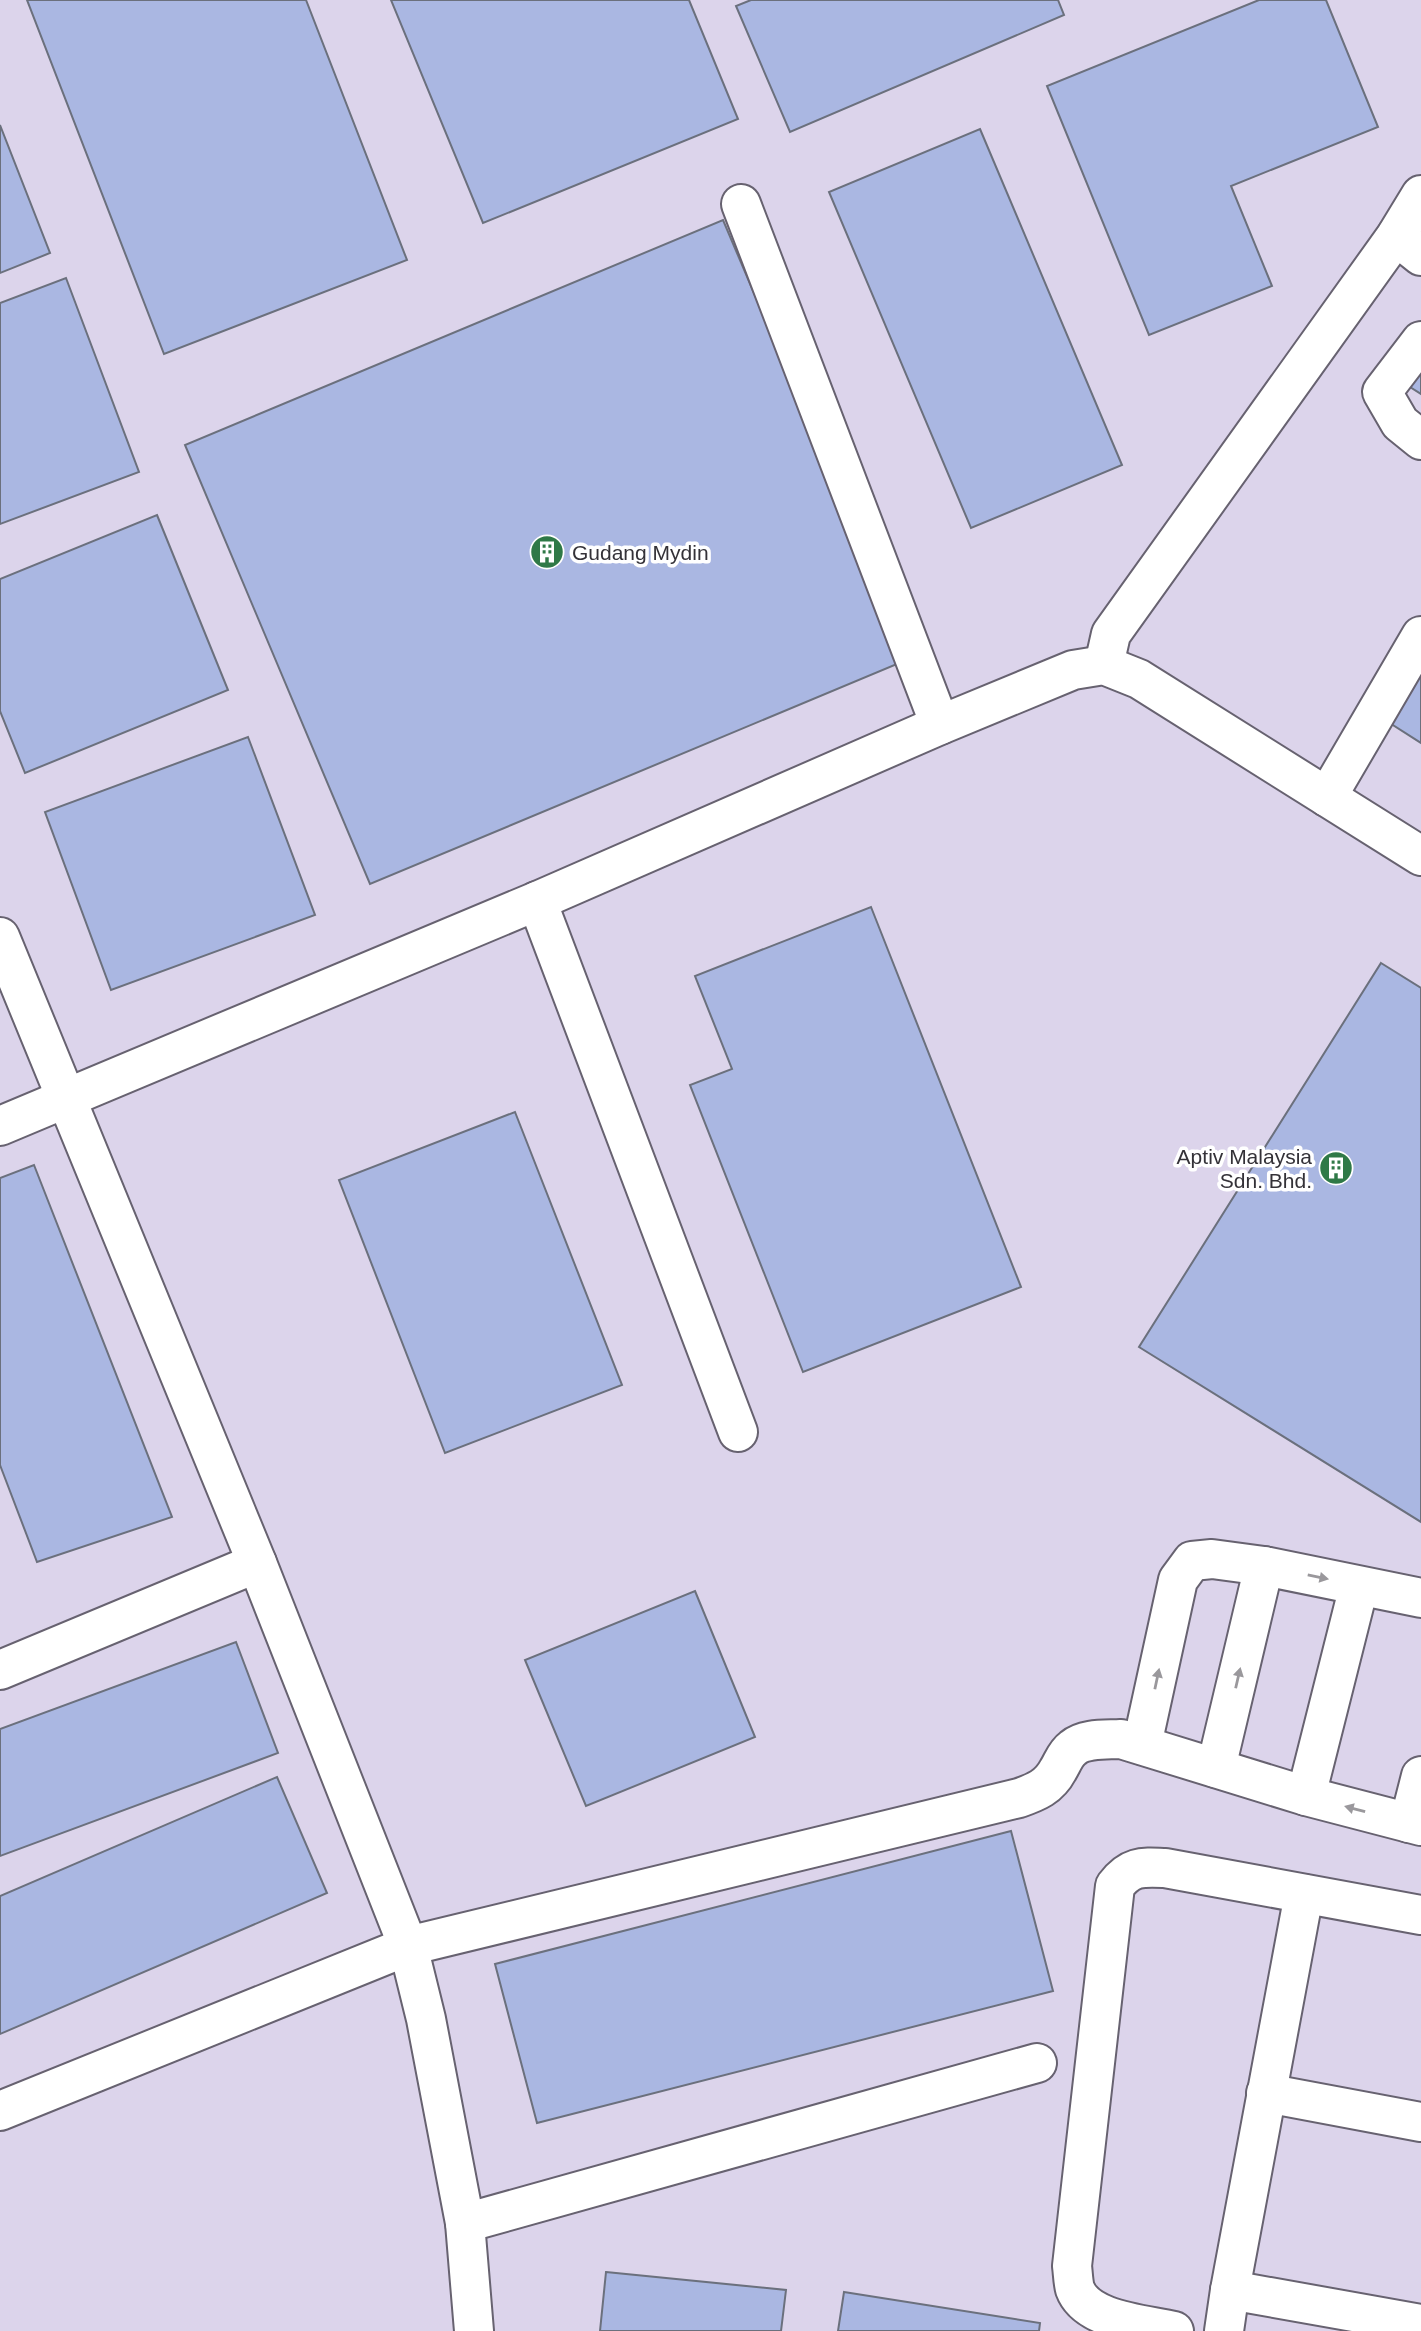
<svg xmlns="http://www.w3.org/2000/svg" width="1421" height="2331" font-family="Arial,sans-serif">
<rect width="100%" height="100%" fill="#e2ddec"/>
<rect fill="#dcd4eb" x="0" y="0" width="1421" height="2331"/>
<g fill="#aab7e2" stroke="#6b707d" stroke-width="2">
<polygon points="27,0 306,0 407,260 164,354"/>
<polygon points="391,0 689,0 738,119 483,223"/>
<polygon points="751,0 1058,0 1064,15 790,132 736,6"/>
<polygon points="1259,0 1326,0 1378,127 1231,186 1272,286 1149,335 1047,86"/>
<polygon points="0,125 50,253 0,273"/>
<polygon points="980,129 1122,465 971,528 829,192"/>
<polygon points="723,220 909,659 370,884 185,445"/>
<polygon points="66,278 139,472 0,524 0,303"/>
<polygon points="1421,370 1421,394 1410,387"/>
<polygon points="157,515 228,690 25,773 0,711 0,579"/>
<polygon points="1421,663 1421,743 1385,720"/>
<polygon points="248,737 315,915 111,990 45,812"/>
<polygon points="871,907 1021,1287 803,1372 690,1085 732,1069 695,976"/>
<polygon points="1381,963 1421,988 1421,1522 1139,1347"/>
<polygon points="515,1112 622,1385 445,1453 339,1180"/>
<polygon points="34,1165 172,1517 37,1562 0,1465 0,1178"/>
<polygon points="695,1591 755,1737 586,1806 525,1660"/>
<polygon points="236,1642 278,1753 0,1856 0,1729"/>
<polygon points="277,1777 327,1893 0,2034 0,1896"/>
<polygon points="1011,1831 1053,1991 537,2123 495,1964"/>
<polygon points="606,2272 786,2290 781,2331 600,2331"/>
<polygon points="844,2292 1040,2323 1039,2331 838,2331"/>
</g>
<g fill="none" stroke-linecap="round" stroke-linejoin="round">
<g stroke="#676270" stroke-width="42">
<g id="minor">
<polyline points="741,204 940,725"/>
<polyline points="1396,236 1421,256"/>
<polyline points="1421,341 1382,392 1400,423 1421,440"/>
<polyline points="1104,665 1111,634 1396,236 1421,195"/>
<polyline points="1327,797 1421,636"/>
<polyline points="537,901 738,1432"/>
<polyline points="0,937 257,1563 408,1946 426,2019 465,2223 474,2331"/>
<polyline points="0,1126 537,901 940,725 1073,670 1104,665 1139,679 1421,856"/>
<polyline points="0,1670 257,1563"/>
<polyline points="1142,1745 1178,1580 1192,1561 1212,1559 1264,1566 1421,1598"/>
<polyline points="1216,1768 1264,1566"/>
<polyline points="1306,1796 1359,1586"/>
<polyline points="1409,1823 1421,1776"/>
<polyline points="1266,2093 1421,2122"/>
<path d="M0 2111 408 1946 1019 1798C1036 1792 1049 1787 1058 1770 1063 1762 1065 1754 1073 1748 1085 1738 1106 1740 1121 1739L1306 1796 1421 1826"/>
<polyline points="465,2223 1037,2063"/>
<polyline points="1230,2290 1421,2324"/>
<path d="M1174 2331C1144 2324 1087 2321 1075 2289 1073 2282 1073 2273 1072 2266L1115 1886C1130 1866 1141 1867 1165 1868L1421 1915"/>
<polyline points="1224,2331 1230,2290 1304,1894"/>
</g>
</g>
<use href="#minor" stroke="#fff" stroke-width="38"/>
</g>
<defs><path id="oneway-solid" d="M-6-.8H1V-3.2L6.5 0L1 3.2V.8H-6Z" transform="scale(1.75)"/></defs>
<g fill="#9a989c">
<use href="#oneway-solid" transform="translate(1318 1577) rotate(12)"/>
<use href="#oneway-solid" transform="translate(1238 1678) rotate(-77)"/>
<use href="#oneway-solid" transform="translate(1157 1679) rotate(-78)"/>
<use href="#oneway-solid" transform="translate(1355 1809) rotate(-165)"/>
</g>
<defs>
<g id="building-disc" transform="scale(1.75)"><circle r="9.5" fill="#2f7947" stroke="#fff"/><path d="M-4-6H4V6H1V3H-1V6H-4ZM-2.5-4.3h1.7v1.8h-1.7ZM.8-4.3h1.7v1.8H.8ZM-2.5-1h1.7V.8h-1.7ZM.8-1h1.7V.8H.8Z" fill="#fff"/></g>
</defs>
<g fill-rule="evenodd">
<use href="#building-disc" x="547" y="552"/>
<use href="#building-disc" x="1336" y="1168"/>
</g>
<g text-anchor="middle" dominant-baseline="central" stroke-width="7" stroke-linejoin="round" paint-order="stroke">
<g font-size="21" fill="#343238" stroke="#fff" text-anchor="start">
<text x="572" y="552">Gudang Mydin</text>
<text x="1312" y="1156" text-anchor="end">Aptiv Malaysia<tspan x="1312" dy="24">Sdn. Bhd.</tspan></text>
</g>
</g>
</svg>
